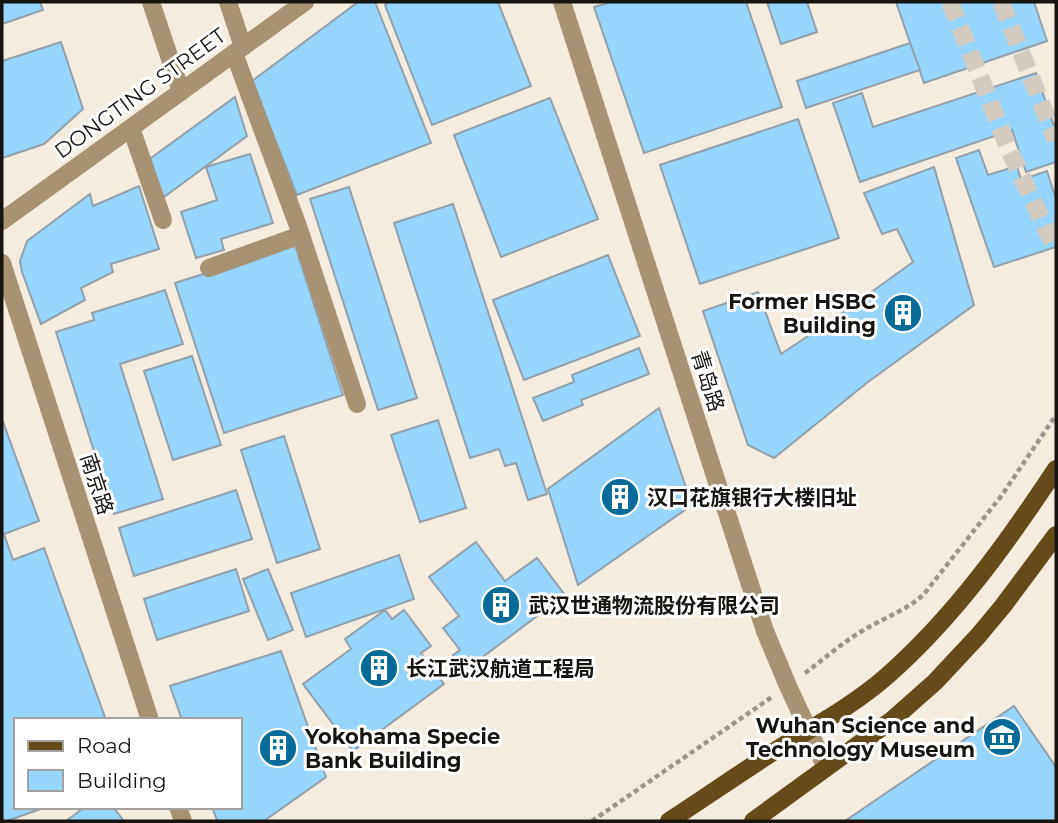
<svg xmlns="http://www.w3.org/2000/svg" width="1058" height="823" font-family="Montserrat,'Noto Sans SC',sans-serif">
<rect width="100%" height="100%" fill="#f5ece0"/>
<g fill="#95d5fe" stroke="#93a0a9" stroke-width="2">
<polygon points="2,2 40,2 43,10 2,24"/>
<polygon points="358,2 375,2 431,143 297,195 252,81"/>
<polygon points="389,2 498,2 531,86 432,125 385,5"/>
<polygon points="611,2 746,2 782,107 644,153 594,7"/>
<polygon points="767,2 807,2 817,32 781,44"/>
<polygon points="896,2 1034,2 1047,41 924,83"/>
<polygon points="61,42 83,109 44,144 2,158 2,61"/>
<polygon points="910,43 920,70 806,108 797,81"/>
<polygon points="1036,73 1056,132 1056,162 1026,172 1012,130 860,182 833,103 862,93 873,127"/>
<polygon points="235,97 247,136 160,200 147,161"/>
<polygon points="550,98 598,219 501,257 454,135"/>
<polygon points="798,119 839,238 700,284 660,165"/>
<polygon points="979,150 988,175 1017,166 1021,180 1047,171 1056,199 1056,247 994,267 956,158"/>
<polygon points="250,154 273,223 221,239 224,250 196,258 181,212 217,200 206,167"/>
<polygon points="934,167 974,305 868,382 774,458 748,445 703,311 758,292 781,354 841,314 913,262 897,229 882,234 864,193"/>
<polygon points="139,186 159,249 111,264 113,272 81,288 85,300 41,324 22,272 20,261 27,241 90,194 93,206"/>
<polygon points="349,187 417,398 378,410 310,199"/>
<polygon points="453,204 547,494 528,500 516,463 505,466 499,449 470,458 394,223"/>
<polygon points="295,245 343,395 224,433 175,283"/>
<polygon points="608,255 640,336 524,380 493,300"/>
<polygon points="165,290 183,344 120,364 163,499 114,514 56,332 94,320 92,313"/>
<polygon points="639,348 649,374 581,400 583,405 543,421 533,398 574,382 572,375"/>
<polygon points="192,356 221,445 173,460 144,371"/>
<polygon points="659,408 692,505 578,585 548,489"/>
<polygon points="2,419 39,521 4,534 13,560 44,548 106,720 16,720 16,807 46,807 7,821 4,821 2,815"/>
<polygon points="438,420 466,508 420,522 391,435"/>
<polygon points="284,436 320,549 277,563 241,450"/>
<polygon points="236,490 252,539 134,576 119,528"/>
<polygon points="476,542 505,581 537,558 565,595 464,671 453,655 460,650 443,628 459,616 429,577"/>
<polygon points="399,555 414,599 306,637 291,593"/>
<polygon points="236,569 249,611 157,640 144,599"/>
<polygon points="268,569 293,630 268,640 243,579"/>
<polygon points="385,610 392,619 404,610 431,646 421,653 444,684 353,751 303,684 351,649 345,639"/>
<polygon points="281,651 326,777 264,821 220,821 217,820 212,807 240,807 240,720 182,720 170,686"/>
<polygon points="1014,706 1056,767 1056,821 845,821"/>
<polygon points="85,807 113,807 124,821 66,821"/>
</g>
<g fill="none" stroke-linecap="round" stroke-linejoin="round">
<g stroke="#d4ccc1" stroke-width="18" stroke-dasharray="18 9" stroke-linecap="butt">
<polyline points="950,2 1010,152 1056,250"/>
<polyline points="1001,2 1056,140"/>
</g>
<g stroke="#9c958c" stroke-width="4.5" stroke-dasharray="5 3.5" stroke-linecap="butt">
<path d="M805 673C824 659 842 643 862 631 883 618 906 611 924 594L1002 495 1056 415"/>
<polyline points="592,821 772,697"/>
</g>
<g stroke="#a79374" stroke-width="18">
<polyline points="151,2 181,92"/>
<polyline points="228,2 243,47"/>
<polyline points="562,2 765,631 788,686 826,768"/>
<polyline points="234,53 298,226 357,404"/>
<polyline points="131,128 163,220"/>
<polyline points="2,221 305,2"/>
<polyline points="2,263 150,720"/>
<polyline points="209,268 301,235"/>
<polyline points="178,807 183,821"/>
</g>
<g stroke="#654a1a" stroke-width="18">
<path d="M669 821C706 797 743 771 781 747 817 725 855 704 887 676 954 617 1007 543 1056 469"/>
<polyline points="753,821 892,720 935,682 978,636 1003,606 1056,535"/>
</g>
</g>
<defs>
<g id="building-disc" transform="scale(2.0125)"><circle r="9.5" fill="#066b99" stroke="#fff"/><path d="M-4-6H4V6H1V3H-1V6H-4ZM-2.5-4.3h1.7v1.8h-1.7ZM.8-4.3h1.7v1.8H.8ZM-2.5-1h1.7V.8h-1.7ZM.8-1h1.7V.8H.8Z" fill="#fff"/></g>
<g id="museum-disc" transform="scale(2.0125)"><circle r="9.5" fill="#066b99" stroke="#fff"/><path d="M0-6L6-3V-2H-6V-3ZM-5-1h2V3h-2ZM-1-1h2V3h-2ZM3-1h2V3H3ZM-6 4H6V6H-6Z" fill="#fff"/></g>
</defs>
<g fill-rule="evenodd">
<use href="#building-disc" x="903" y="313"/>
<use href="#building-disc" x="620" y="497"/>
<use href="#building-disc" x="501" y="605"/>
<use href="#building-disc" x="379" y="668"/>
<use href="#museum-disc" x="1002" y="737"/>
<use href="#building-disc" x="278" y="748"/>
</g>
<g text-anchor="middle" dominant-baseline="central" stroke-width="6" stroke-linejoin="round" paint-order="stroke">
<g font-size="21" fill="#181511" stroke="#fff">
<text transform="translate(140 93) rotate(-36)">DONGTING STREET</text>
<text transform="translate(708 381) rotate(72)">青岛路</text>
<text transform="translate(97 484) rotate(72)">南京路</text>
</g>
<g font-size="21" font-weight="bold" fill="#181511" stroke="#fff" text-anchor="start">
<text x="876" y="301" text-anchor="end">Former HSBC<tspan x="876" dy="24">Building</tspan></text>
<text x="647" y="497">汉口花旗银行大楼旧址</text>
<text x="528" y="605">武汉世通物流股份有限公司</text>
<text x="406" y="668">长江武汉航道工程局</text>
<text x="975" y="725" text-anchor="end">Wuhan Science and<tspan x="975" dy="24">Technology Museum</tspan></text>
<text x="305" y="736">Yokohama Specie<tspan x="305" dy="24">Bank Building</tspan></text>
</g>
</g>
<rect width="1058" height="823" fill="none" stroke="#181511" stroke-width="7"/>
<rect x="14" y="718" width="228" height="91" fill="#ffffff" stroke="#a3a1a0" stroke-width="2"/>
<rect x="28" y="741" width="35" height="10" fill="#654a1a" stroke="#a3a1a0" stroke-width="2"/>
<text x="77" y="753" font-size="21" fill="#181511">Road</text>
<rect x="28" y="770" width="35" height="21" fill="#95d5fe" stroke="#a3a1a0" stroke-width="2"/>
<text x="77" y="788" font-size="21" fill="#181511">Building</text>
</svg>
